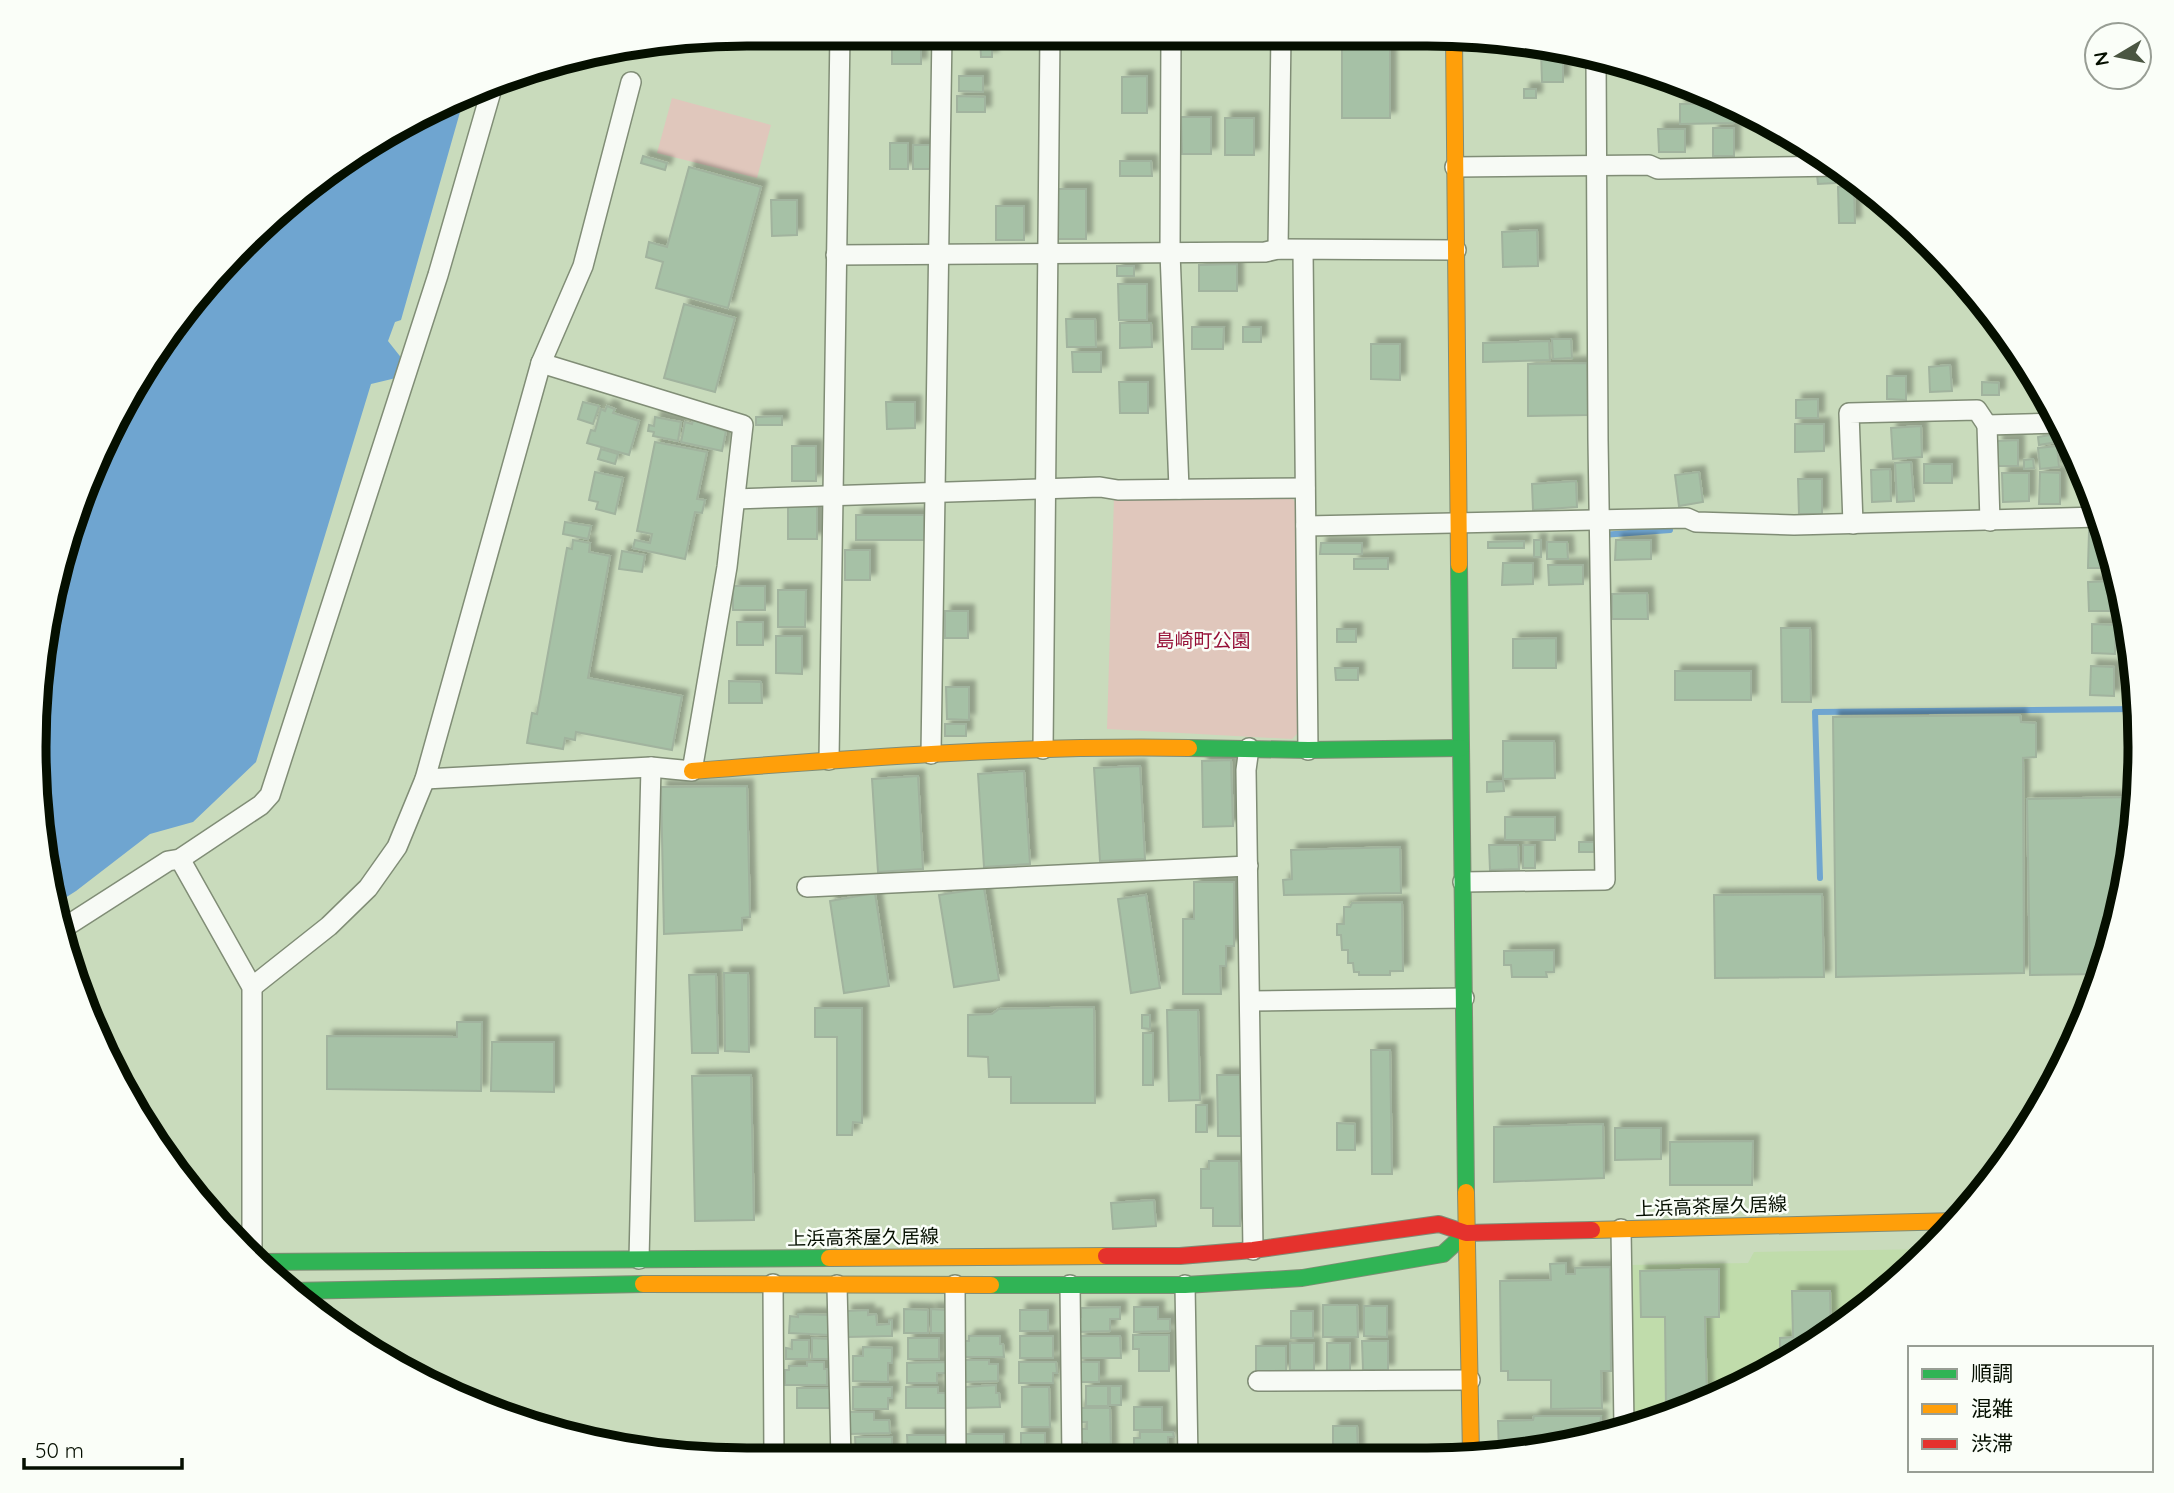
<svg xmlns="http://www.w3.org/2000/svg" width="2174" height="1493" font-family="Quicksand,'Noto Sans JP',sans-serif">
<defs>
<filter id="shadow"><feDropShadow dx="6" dy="-6" stdDeviation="2" flood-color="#0004"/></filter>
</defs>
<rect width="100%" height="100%" fill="#c9dbbc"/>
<polygon fill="#c0dcab" points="1933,1249 1861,1313 1743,1386 1632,1424 1628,1265 1748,1263 1754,1252"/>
<g fill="#e0c7bc">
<polygon points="672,98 771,125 757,178 657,153"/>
<polygon points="1114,497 1291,497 1295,502 1297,734 1292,739 1107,729"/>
</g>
<polygon fill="#6fa5d0" points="466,91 401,320 395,322 388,341 403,360 396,378 371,384 256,762 193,822 150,834 76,891 54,905 47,885 33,747 39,654 88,473 153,351 210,277 351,153"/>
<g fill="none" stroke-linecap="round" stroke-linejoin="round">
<g stroke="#6fa5d0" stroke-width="6">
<polyline points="1602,535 1670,530"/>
<polyline points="1820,878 1815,712 2137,709"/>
</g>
</g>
<g fill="#a6c1a6" stroke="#a1b39e" stroke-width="2" filter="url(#shadow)">
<rect x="1291" y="33" width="24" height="14"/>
<rect x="892" y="34" width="29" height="30"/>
<polygon points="980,36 992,37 992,57 981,57"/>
<rect x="1342" y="46" width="48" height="72"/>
<polygon points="1571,49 1584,53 1584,63 1571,63"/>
<polygon points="1541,50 1563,50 1563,82 1542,82"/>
<polygon points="959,76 983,76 983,92 959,91"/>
<polygon points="1147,76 1147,113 1122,113 1122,77"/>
<rect x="1524" y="89" width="12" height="9"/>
<polygon points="957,96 985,97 985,112 957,112"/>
<polygon points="1731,103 1734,104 1734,123 1680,124 1680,104"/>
<polygon points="1181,117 1211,117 1211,154 1182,154"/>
<rect x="1225" y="118" width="29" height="37"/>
<rect x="1713" y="128" width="21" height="28"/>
<polygon points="1658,129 1685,129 1685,152 1659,152"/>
<rect x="890" y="143" width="18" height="26"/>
<rect x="913" y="145" width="17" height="24"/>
<polygon points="643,156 667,163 665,170 641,163"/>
<polygon points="1120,161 1151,161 1152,176 1120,176"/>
<polygon points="689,167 761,187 728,308 656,288 663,262 646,257 649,242 667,247"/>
<polygon points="1817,175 1835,175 1835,183 1818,184"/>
<polygon points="1838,187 1854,187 1855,223 1839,223"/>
<rect x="1058" y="189" width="28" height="50"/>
<polygon points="771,200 797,200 797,235 772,236"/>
<rect x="996" y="206" width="28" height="34"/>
<polygon points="1537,230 1538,266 1503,267 1502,232"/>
<polygon points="1237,264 1237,291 1199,291 1199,265"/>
<rect x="1117" y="266" width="17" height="10"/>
<polygon points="1118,284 1147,284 1147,320 1119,320"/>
<polygon points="684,304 735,318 715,392 664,378"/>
<polygon points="1066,319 1095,319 1096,347 1067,347"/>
<polygon points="1120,323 1151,323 1152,347 1120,348"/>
<polygon points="1192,327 1224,327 1223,349 1192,349"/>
<rect x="1243" y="327" width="18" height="15"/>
<polygon points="1552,339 1571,339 1572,358 1553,359"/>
<polygon points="1549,341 1550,360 1483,362 1483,343"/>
<polygon points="1371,344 1400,344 1400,380 1371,379"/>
<polygon points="1072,352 1101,352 1101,372 1073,372"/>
<polygon points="1587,363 1588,415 1528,416 1528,364"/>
<polygon points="1950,365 1952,391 1930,392 1929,367"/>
<polygon points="1887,376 1906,376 1906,400 1887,399"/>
<polygon points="1119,382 1148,382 1148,413 1120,413"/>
<polygon points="1982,382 1999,383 1999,395 1982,395"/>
<polygon points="1818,399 1818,418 1796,418 1796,400"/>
<polygon points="583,402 599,406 593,424 578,419"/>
<polygon points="886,402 915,402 915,428 887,429"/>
<polygon points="607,406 615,409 613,413 639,421 629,455 587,443 591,430 595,431 601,409 605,411"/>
<polygon points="782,416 782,425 756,425 756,417"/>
<polygon points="655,417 681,422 678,441 653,436 654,432 648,431 649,425 654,426"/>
<polygon points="693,420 726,431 722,451 681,442 685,422 692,424"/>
<polygon points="1795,424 1824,424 1824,451 1795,452"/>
<polygon points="1921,426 1922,457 1893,459 1891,428"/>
<polygon points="2056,434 2057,442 2039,445 2038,437"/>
<polygon points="2018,440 2018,466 1998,466 1997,441"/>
<polygon points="655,442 707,452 697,499 705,500 702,513 695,512 685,559 633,548 635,540 650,543 652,534 637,531"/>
<rect x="792" y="446" width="24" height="35"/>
<polygon points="2057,446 2059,467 2040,469 2038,448"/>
<polygon points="601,449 618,454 615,464 598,459"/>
<polygon points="2033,459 2034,468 2024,469 2024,460"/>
<polygon points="1911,462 1914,501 1897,502 1895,463"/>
<rect x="1924" y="464" width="28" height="19"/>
<polygon points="1890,469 1891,501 1872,502 1871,470"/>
<polygon points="595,472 623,478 615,514 596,509 598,502 589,500"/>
<polygon points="1699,472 1703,502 1679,506 1675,475"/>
<polygon points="2040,472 2060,473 2060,504 2039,504"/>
<polygon points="2002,473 2029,473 2029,501 2003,502"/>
<polygon points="2084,474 2087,474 2096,505 2085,505"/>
<polygon points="1798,479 1822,479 1822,514 1799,514"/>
<polygon points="1576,481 1577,507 1533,510 1532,484"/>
<rect x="788" y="506" width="29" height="33"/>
<rect x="856" y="515" width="68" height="25"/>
<polygon points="565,522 591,526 588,539 563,534"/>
<polygon points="2089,531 2104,531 2113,568 2088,568"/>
<polygon points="573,540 590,543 589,552 610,556 588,678 682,696 672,750 576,732 575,740 565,738 563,749 527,743 532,713 537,714 567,548 572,549"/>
<rect x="1534" y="540" width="7" height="17"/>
<polygon points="1616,540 1651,540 1651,559 1615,560"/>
<polygon points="1524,541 1524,548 1488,548 1488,542"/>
<polygon points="1547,542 1567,542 1568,559 1547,559"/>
<polygon points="1321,543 1362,543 1362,554 1320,554"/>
<rect x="845" y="550" width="25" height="30"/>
<polygon points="622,551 645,555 642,572 619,569"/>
<polygon points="1388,558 1388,569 1354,569 1354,559"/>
<polygon points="1503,563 1533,563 1533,584 1502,585"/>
<polygon points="1548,565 1583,565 1583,584 1549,585"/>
<polygon points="2114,581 2114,611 2089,611 2088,582"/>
<rect x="733" y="586" width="32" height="24"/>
<polygon points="778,590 806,590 805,627 778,627"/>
<polygon points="1647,593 1648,619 1612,619 1612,594"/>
<rect x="945" y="611" width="23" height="27"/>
<rect x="737" y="622" width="26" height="23"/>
<polygon points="2092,624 2116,625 2115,654 2092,653"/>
<polygon points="1781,628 1810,628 1811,702 1782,702"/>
<rect x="1337" y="629" width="19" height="13"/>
<polygon points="776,636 802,636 802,674 776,673"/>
<polygon points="1556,638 1556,668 1513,668 1513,639"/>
<polygon points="2091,666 2114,667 2114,696 2090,695"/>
<polygon points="1335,668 1358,668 1358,680 1336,680"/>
<rect x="1675" y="671" width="76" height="29"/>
<polygon points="729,681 761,682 762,703 729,703"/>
<polygon points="946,687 969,687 969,720 947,719"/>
<polygon points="2020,715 2021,722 2036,723 2036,757 2023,758 2024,973 1836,977 1833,717"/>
<rect x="945" y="724" width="21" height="12"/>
<polygon points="1503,741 1554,741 1555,778 1503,779"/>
<polygon points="1231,760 1233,826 1203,827 1202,761"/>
<polygon points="1140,766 1145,859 1100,861 1094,768"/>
<polygon points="1024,771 1030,864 984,867 978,774"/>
<polygon points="918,776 923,869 878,872 872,779"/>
<polygon points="1503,781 1504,791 1487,792 1487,782"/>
<polygon points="747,786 750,917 742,918 742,930 664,934 661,787"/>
<polygon points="2136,797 2127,886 2100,974 2030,975 2027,799"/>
<rect x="1505" y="817" width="50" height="23"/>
<rect x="1579" y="842" width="15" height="10"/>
<polygon points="1489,845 1518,845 1519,869 1490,870"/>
<rect x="1523" y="845" width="12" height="23"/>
<polygon points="1400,847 1401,893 1284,895 1283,880 1292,879 1291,850"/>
<polygon points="1194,882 1234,882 1234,946 1226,946 1226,966 1220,966 1221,994 1183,994 1183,919 1194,919"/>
<polygon points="984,888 999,980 954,987 939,895"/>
<polygon points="875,893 889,986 844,993 830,901"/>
<polygon points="1822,894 1824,977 1715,978 1714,895"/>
<polygon points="1146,895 1160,988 1131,993 1118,899"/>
<polygon points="1402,902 1403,971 1390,971 1390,975 1359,975 1359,972 1354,972 1353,963 1348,963 1348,950 1342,950 1341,935 1337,935 1337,924 1344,924 1344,907 1350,907 1352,903"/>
<polygon points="1554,950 1554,972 1546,972 1547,977 1512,977 1511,965 1504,965 1504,951"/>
<polygon points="724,973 748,973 749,1052 725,1051"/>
<polygon points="716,974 718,1053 692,1053 689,975"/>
<polygon points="1094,1007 1095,1103 1011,1103 1011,1077 989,1077 988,1057 968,1056 968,1015 992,1014 999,1009"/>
<polygon points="815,1008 862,1008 862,1123 853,1122 852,1135 837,1135 837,1037 815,1037"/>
<polygon points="1167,1010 1198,1010 1200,1100 1169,1101"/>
<polygon points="1142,1015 1150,1015 1150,1029 1142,1028"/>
<polygon points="457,1022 482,1022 481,1091 327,1089 327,1036 457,1037"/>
<rect x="1143" y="1033" width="10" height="52"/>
<polygon points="492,1042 554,1042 554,1092 491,1091"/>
<polygon points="1371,1050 1390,1050 1392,1174 1372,1174"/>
<polygon points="751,1075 754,1220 695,1221 692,1076"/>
<polygon points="1217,1075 1240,1075 1241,1136 1218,1136"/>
<rect x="1196" y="1105" width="11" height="27"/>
<polygon points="1337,1123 1355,1124 1355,1150 1337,1150"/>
<polygon points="1603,1124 1604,1178 1494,1182 1494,1127"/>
<polygon points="1615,1128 1661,1128 1661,1159 1615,1160"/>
<polygon points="1753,1141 1752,1185 1670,1185 1670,1142"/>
<polygon points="1209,1161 1239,1161 1240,1226 1213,1226 1213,1208 1201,1208 1201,1169 1209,1169"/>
<polygon points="1154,1200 1156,1226 1113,1229 1111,1203"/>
<polygon points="1566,1263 1566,1274 1575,1274 1575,1268 1610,1267 1611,1371 1601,1371 1602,1408 1551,1409 1551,1380 1508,1380 1508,1371 1501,1371 1500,1281 1551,1280 1550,1264"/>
<polygon points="1719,1269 1719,1317 1705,1317 1707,1398 1666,1412 1665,1317 1641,1317 1640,1271"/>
<polygon points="1792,1291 1830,1291 1831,1332 1780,1363 1780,1338 1793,1337"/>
<polygon points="1323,1305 1357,1305 1358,1337 1323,1337"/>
<polygon points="1364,1306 1387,1306 1387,1337 1364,1336"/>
<polygon points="1120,1307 1120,1319 1110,1319 1110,1331 1078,1332 1078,1317 1081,1317 1081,1308"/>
<polygon points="1134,1307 1158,1307 1158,1319 1170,1319 1170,1331 1134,1332"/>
<polygon points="904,1309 928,1310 928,1333 904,1333"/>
<polygon points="931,1309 946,1310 946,1333 931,1333"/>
<polygon points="868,1310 868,1315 876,1314 877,1325 889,1324 889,1320 892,1320 892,1336 847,1337 846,1311"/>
<rect x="1020" y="1310" width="28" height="21"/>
<rect x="1291" y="1311" width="22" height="27"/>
<polygon points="798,1314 830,1315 829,1335 789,1333 790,1316 798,1317"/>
<polygon points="1133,1335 1169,1335 1169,1371 1139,1371 1139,1349 1133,1349"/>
<polygon points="969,1336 1000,1336 1000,1344 1003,1344 1004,1357 965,1357 964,1341 969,1341"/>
<rect x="1020" y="1336" width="33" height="22"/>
<polygon points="1080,1336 1120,1336 1121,1358 1080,1358"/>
<polygon points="812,1338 829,1339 829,1359 812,1359"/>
<rect x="908" y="1338" width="31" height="21"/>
<polygon points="792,1340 809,1340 809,1359 786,1359 786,1348 792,1349"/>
<polygon points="1362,1341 1388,1341 1388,1370 1363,1370"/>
<rect x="1290" y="1343" width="24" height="27"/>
<polygon points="1327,1343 1350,1343 1350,1370 1327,1371"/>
<rect x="1256" y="1346" width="30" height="25"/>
<polygon points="863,1347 892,1348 892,1363 888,1363 888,1382 853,1381 853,1356 863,1356"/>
<polygon points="964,1360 989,1360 989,1364 998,1364 998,1381 965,1382"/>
<polygon points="807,1362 824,1362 824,1369 827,1369 827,1385 785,1385 785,1370 789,1370 789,1366 807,1366"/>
<polygon points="948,1362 948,1373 937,1373 937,1383 907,1383 907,1363"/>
<polygon points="1019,1362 1056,1362 1057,1373 1053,1373 1053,1383 1019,1383"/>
<rect x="1078" y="1362" width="21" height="20"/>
<polygon points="996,1385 996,1393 999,1393 1000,1407 964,1408 965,1387"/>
<rect x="1086" y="1386" width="22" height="20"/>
<rect x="1110" y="1386" width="11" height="19"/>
<polygon points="853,1387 892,1387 892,1398 888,1398 888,1409 853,1409"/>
<polygon points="906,1387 938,1387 938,1393 947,1393 947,1408 906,1408"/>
<polygon points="1022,1387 1049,1387 1050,1427 1022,1427"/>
<rect x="797" y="1388" width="35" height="20"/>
<rect x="1134" y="1407" width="28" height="23"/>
<polygon points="1079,1408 1110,1408 1111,1452 1088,1452 1087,1443 1080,1442 1080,1429 1087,1429 1087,1422 1079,1422"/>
<polygon points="849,1412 874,1412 874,1420 889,1420 890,1433 849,1434"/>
<polygon points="1534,1416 1601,1416 1600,1434 1602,1434 1566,1446 1499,1453 1498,1421 1533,1420"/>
<polygon points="1333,1426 1357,1426 1358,1451 1333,1452"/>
<polygon points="1140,1432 1173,1432 1174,1437 1168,1437 1168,1452 1134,1452 1134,1438 1140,1438"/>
<rect x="1021" y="1433" width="24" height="18"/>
<polygon points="965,1434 1004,1434 1004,1452 968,1454 965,1451"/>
<polygon points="907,1435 949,1435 949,1455 908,1455"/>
<polygon points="855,1437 892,1437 892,1455 856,1455"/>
</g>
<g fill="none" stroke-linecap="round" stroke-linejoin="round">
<g stroke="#808d76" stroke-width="22">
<g id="street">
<polyline points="1171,33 1170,252 1179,489"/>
<polyline points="1455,167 1649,165 1658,169 1839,166"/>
<polyline points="1278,249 1281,33"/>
<polyline points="1303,250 1308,750"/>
<polyline points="836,255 1265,252 1278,249 1456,250"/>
<polyline points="735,499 1100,487 1118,490 1305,488"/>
<polyline points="1990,521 1987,425 2059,423"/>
<polyline points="1853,524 1849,413 1977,410 1987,425"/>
<polyline points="1306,526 1687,518 1696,522 1794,525 2100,517"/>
<polyline points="1249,748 1246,770 1253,1250"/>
<polyline points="1043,749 1050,33"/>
<polyline points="931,754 942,33"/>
<polyline points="829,760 840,33"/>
<polyline points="425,779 651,767 692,771 727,567 743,425 541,363"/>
<polyline points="180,859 252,987 252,1259"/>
<polyline points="1463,882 1605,880 1598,440 1596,57"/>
<polyline points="807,887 1248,866"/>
<polyline points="62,929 168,861 180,859 261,805 270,795 438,275 494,81"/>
<polyline points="252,987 329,926 368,888 397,847 425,779 541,363 583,266 631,82"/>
<polyline points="1250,1001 1464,998"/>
<polyline points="1621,1229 1624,1427"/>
<polyline points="639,1259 651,767"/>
<polyline points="773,1284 774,1460"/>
<polyline points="837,1285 841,1460"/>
<polyline points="955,1285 956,1460"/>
<polyline points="1070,1285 1072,1460"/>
<polyline points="1185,1285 1188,1460"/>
<polyline points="1258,1381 1470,1380"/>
</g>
</g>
<g stroke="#808d76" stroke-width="18">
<g id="fast">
<polyline points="1459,565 1466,1192"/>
<polyline points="1189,748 1308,750 1461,748"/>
<polyline points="256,1262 829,1258"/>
<polyline points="991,1285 1185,1285 1302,1278 1443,1254 1466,1233"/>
<polyline points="291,1291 643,1284"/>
</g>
</g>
<g stroke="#808d76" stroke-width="18">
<g id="slow">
<polyline points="1454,36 1459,565"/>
<path d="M692 771C857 758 1023 745 1189 748"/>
<polyline points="1466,1192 1471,1455"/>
<polyline points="1592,1230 1957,1221"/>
<polyline points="829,1258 1106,1256"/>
<polyline points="643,1284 991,1285"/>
</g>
</g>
<g stroke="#808d76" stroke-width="18">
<polyline id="jam" points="1106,1256 1180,1256 1253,1250 1439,1224 1466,1233 1592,1230"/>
</g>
<use href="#street" stroke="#f7faf5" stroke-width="19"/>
<use href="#fast" stroke="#30b455" stroke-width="16"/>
<use href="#slow" stroke="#ff9f0a" stroke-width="16"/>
<use href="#jam" stroke="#e5322d" stroke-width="16"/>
</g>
<g text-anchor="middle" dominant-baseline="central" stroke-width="5" stroke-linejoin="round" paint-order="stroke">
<g font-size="19" fill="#961138" stroke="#fafef8">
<text x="1203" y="640">島崎町公園</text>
</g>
<g font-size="19" fill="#050f00" stroke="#fafef8">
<text transform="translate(1711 1206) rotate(-2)">上浜高茶屋久居線</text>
<text transform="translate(863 1237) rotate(-1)">上浜高茶屋久居線</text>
</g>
</g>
<path d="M0 0H2174V1493H0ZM747 46H1427A701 701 0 0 1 2128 747V747A701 701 0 0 1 1427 1448H747A701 701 0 0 1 46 747V747A701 701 0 0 1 747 46Z" fill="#fafef8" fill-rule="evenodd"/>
<path fill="none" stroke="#050f00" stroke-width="9" d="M747 46H1427A701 701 0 0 1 2128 747V747A701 701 0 0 1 1427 1448H747A701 701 0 0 1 46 747V747A701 701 0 0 1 747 46Z"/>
<rect x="1908" y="1346" width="245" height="126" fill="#fafef8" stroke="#989e95" stroke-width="2"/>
<rect x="1922" y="1369" width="35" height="10" fill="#30b455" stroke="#989e95" stroke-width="2"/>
<text x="1971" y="1381" font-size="21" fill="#050f00">順調</text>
<rect x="1922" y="1404" width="35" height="10" fill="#ff9f0a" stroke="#989e95" stroke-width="2"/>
<text x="1971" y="1416" font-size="21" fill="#050f00">混雑</text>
<rect x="1922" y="1439" width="35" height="10" fill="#e5322d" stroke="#989e95" stroke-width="2"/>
<text x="1971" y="1451" font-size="21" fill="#050f00">渋滞</text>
<g transform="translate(2118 56) rotate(260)"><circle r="33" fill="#fafef8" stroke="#989e95" stroke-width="2"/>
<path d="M0-5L12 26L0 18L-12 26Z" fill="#4a5642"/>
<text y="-10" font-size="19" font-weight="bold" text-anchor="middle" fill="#050f00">N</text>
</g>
<path d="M24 1458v10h158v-10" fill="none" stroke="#050f00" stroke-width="3.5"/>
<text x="35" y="1458" font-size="21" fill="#050f00" stroke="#fafef8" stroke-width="5" paint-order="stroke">50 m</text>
</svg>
